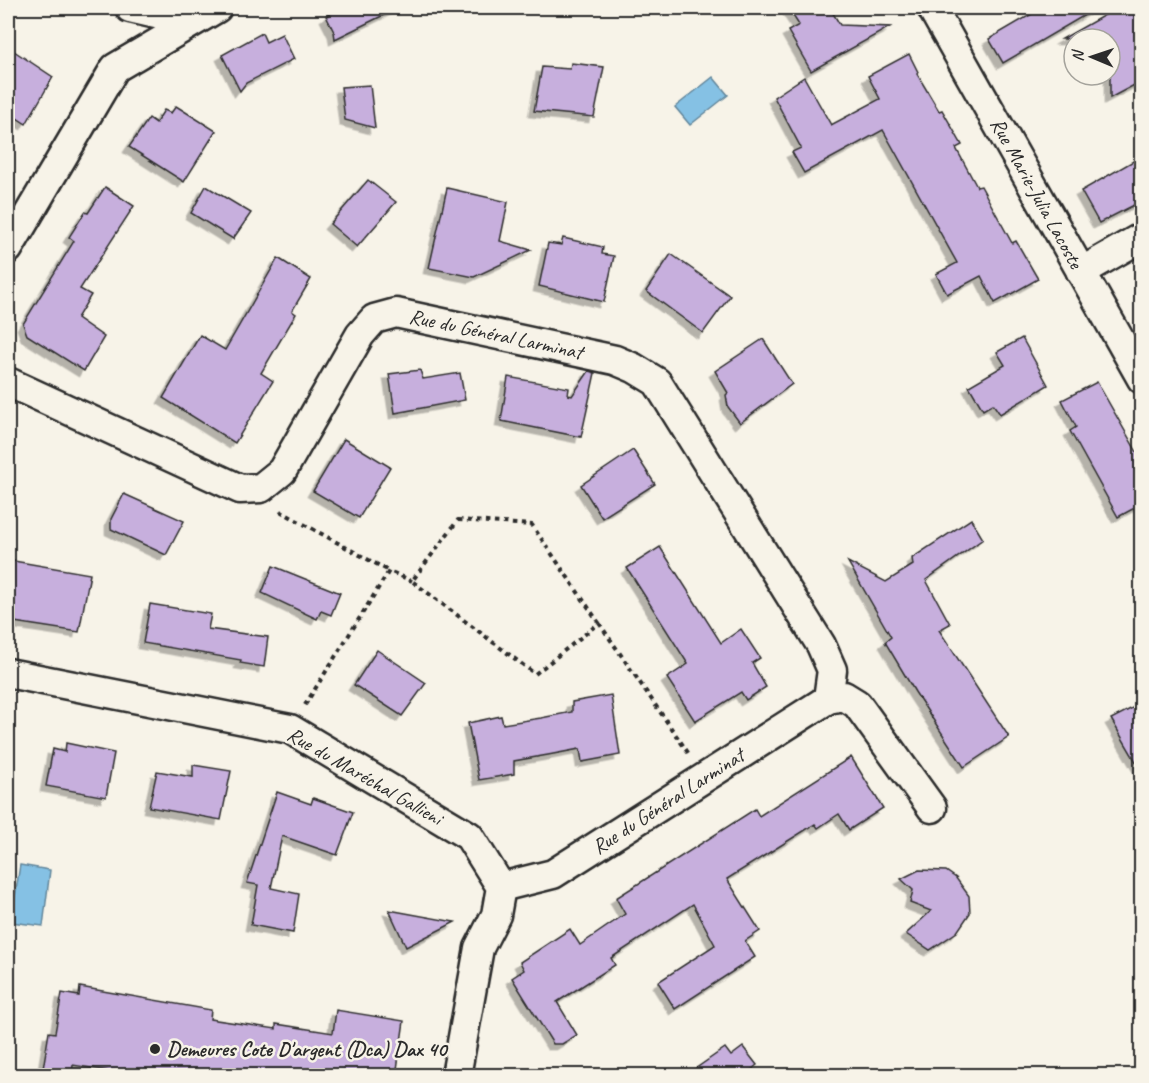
<svg xmlns="http://www.w3.org/2000/svg" width="1149" height="1083" font-family="Caveat,sans-serif">
<defs>
<filter id="shadow"><feDropShadow dx="-5.5" dy="5.5" stdDeviation="0" flood-color="#0004"/></filter>
</defs>
<rect width="100%" height="100%" fill="#f7f3e8"/>
<filter id="ink" filterUnits="userSpaceOnUse"><feTurbulence type="fractalNoise" baseFrequency=".0167" numOctaves="2"/><feDisplacementMap in="SourceGraphic" scale="12" xChannelSelector="R" yChannelSelector="G"/><feConvolveMatrix kernelMatrix="1 2 1 2 8 2 1 2 1" color-interpolation-filters="sRGB"/></filter>
<g filter="url(#ink)">
<g fill="#85c1e4" stroke="#61859a" stroke-width="1.5">
<polygon points="713,77 728,95 690,125 675,107"/>
<polygon points="20,865 50,870 43,926 11,922"/>
</g>
<g fill="#c7afdd" stroke="#2b2b2b" stroke-width="1.5" filter="url(#shadow)">
<polygon points="340,8 398,8 335,39 334,32 326,16"/>
<polygon points="788,8 830,8 840,25 890,27 811,71 788,31 799,25"/>
<polygon points="1042,8 1097,8 1003,63 989,39"/>
<polygon points="1117,8 1142,8 1142,81 1110,98 1110,39 1062,39"/>
<polygon points="262,33 266,42 282,34 294,59 246,83 240,91 222,55"/>
<polygon points="8,47 53,77 26,124 8,112"/>
<polygon points="909,54 918,72 917,74 939,111 942,110 962,145 956,148 977,187 981,186 1012,243 1016,241 1038,279 995,303 981,276 947,294 936,274 957,263 883,130 804,173 792,152 801,148 774,97 804,77 831,125 880,99 868,76"/>
<polygon points="571,63 604,67 594,117 534,111 542,67 570,69"/>
<polygon points="370,85 375,128 345,120 341,87"/>
<polygon points="176,106 216,131 184,182 129,147 149,118 156,123 164,110 171,113"/>
<polygon points="1142,156 1142,201 1099,223 1081,191"/>
<polygon points="368,180 396,202 357,247 330,224"/>
<polygon points="206,186 251,213 233,239 191,213"/>
<polygon points="105,187 134,206 80,289 91,295 77,318 104,337 84,371 27,335 23,324 74,241 69,237 85,212 88,213"/>
<polygon points="447,188 508,202 500,241 531,250 474,277 429,268"/>
<polygon points="563,238 603,247 602,254 614,256 604,302 539,286 548,243 561,245"/>
<polygon points="671,254 730,296 703,333 646,291"/>
<polygon points="278,258 311,279 292,311 296,314 261,373 273,381 235,443 163,398 200,335 225,350"/>
<polygon points="1022,338 1048,385 1000,414 993,404 983,410 969,386 1005,365 997,352"/>
<polygon points="763,339 792,384 740,423 728,407 726,395 728,393 715,371"/>
<polygon points="420,370 423,379 460,373 465,400 395,413 389,374"/>
<polygon points="589,371 595,373 581,437 501,421 508,377 569,388 568,395 572,396"/>
<polygon points="1097,382 1142,461 1142,504 1118,517 1070,431 1076,427 1062,400"/>
<polygon points="344,439 390,467 359,518 313,491"/>
<polygon points="633,450 655,484 602,518 581,485"/>
<polygon points="124,494 184,521 166,555 111,529 111,519"/>
<polygon points="971,519 983,539 926,580 950,624 939,630 1009,737 964,767 915,692 885,642 891,637 848,562 886,582 913,565 912,558"/>
<polygon points="660,547 721,643 741,629 760,658 752,663 766,687 746,700 741,692 695,721 667,678 688,664 627,568"/>
<polygon points="8,560 90,574 79,632 8,621"/>
<polygon points="273,566 340,593 331,615 321,611 317,619 262,593"/>
<polygon points="150,604 211,614 208,629 268,637 264,667 240,663 241,660 143,643"/>
<polygon points="377,650 426,683 402,716 354,685"/>
<polygon points="611,695 620,755 582,762 580,749 548,755 514,761 514,774 479,780 468,723 501,716 503,724 541,718 572,712 572,702"/>
<polygon points="1142,703 1142,772 1111,719"/>
<polygon points="66,743 114,753 106,797 46,786 53,749 65,752"/>
<polygon points="851,757 883,808 849,830 839,814 818,828 815,824 727,879 760,931 745,941 755,957 675,1009 658,982 715,945 693,904 611,958 615,965 557,1002 577,1035 562,1044 553,1044 512,978 524,970 520,962 570,929 580,945 625,914 616,898 755,809 759,816"/>
<polygon points="193,765 231,771 221,820 149,807 157,771 193,777"/>
<polygon points="277,792 311,804 313,798 353,812 337,855 282,836 271,888 299,894 293,933 251,925 258,885 247,883"/>
<polygon points="919,870 946,871 956,878 969,896 970,913 957,932 930,950 906,934 931,911 910,903 913,890 901,879"/>
<polygon points="389,910 455,922 406,947"/>
<polygon points="80,987 211,1010 210,1019 276,1029 276,1024 333,1033 336,1010 404,1021 396,1076 141,1076 73,1065 72,1074 43,1069 49,1032 55,1033 62,993 79,996"/>
<polygon points="743,1047 757,1065 744,1076 685,1076 725,1048 731,1056"/>
</g>
<g fill="none" stroke-linecap="round" stroke-linejoin="round">
<g stroke="#2b2b2b" stroke-width="33">
<g id="street">
<polyline points="130,8 191,22"/>
<polyline points="932,8 1142,379"/>
<polyline points="8,249 115,68 217,8"/>
<polyline points="1081,272 1142,237"/>
<polyline points="8,382 240,489 261,488 282,471 360,335 374,319 396,313 615,360 634,368 657,382 821,645 832,670 828,699 844,696 857,704 932,808"/>
<polyline points="8,673 290,729 469,836 501,887 496,915 479,948 456,1076"/>
<polyline points="501,887 553,874 828,699"/>
</g>
</g>
<g stroke="#2b2b2b" stroke-width="4" stroke-dasharray="4.5 4.5" stroke-linecap="butt">
<polyline points="280,511 389,571"/>
<polygon points="458,520 532,525 599,623 535,674 412,581"/>
<polyline points="599,623 689,754"/>
<polyline points="305,705 389,571 412,581"/>
</g>
<use href="#street" stroke="#f7f3e8" stroke-width="28"/>
</g>
</g>
<circle fill="#2b2b2b" stroke="#f7f3e8" stroke-width="2" cx="155" cy="1049" r="6"/>
<g text-anchor="middle" dominant-baseline="central" stroke-width="5" stroke-linejoin="round" paint-order="stroke">
<g font-size="21" fill="#2b2b2b" stroke="#f7f3e8">
<text transform="translate(1037 193) rotate(61)">Rue Marie-Julia Lacoste</text>
<text transform="translate(496 334) rotate(12)">Rue du Général Larminat</text>
<text transform="translate(365 776) rotate(30)">Rue du Maréchal Gallieni</text>
<text transform="translate(668 801) rotate(-33)">Rue du Général Larminat</text>
</g>
<g font-size="21" font-weight="bold" fill="#2b2b2b" stroke="#f7f3e8" text-anchor="start">
<text x="167" y="1049">Demeures Cote D'argent (Dca) Dax 40</text>
</g>
</g>
<rect width="1149" height="1083" fill="none" stroke="#f7f3e8" stroke-width="30"/>
<rect x="15" y="15" width="1119" height="1053" fill="none" stroke="#2b2b2b" stroke-width="2" filter="url(#ink)"/>
<g transform="translate(1092 57) rotate(272)"><circle r="28" fill="#f7f3e8" stroke="#a5a39c" stroke-width="1.5"/>
<path d="M0-4.5L10 22L0 15L-10 22Z" fill="#2b2b2b"/>
<text y="-9" font-size="16" font-weight="bold" text-anchor="middle" fill="#2b2b2b">N</text>
</g>
</svg>
